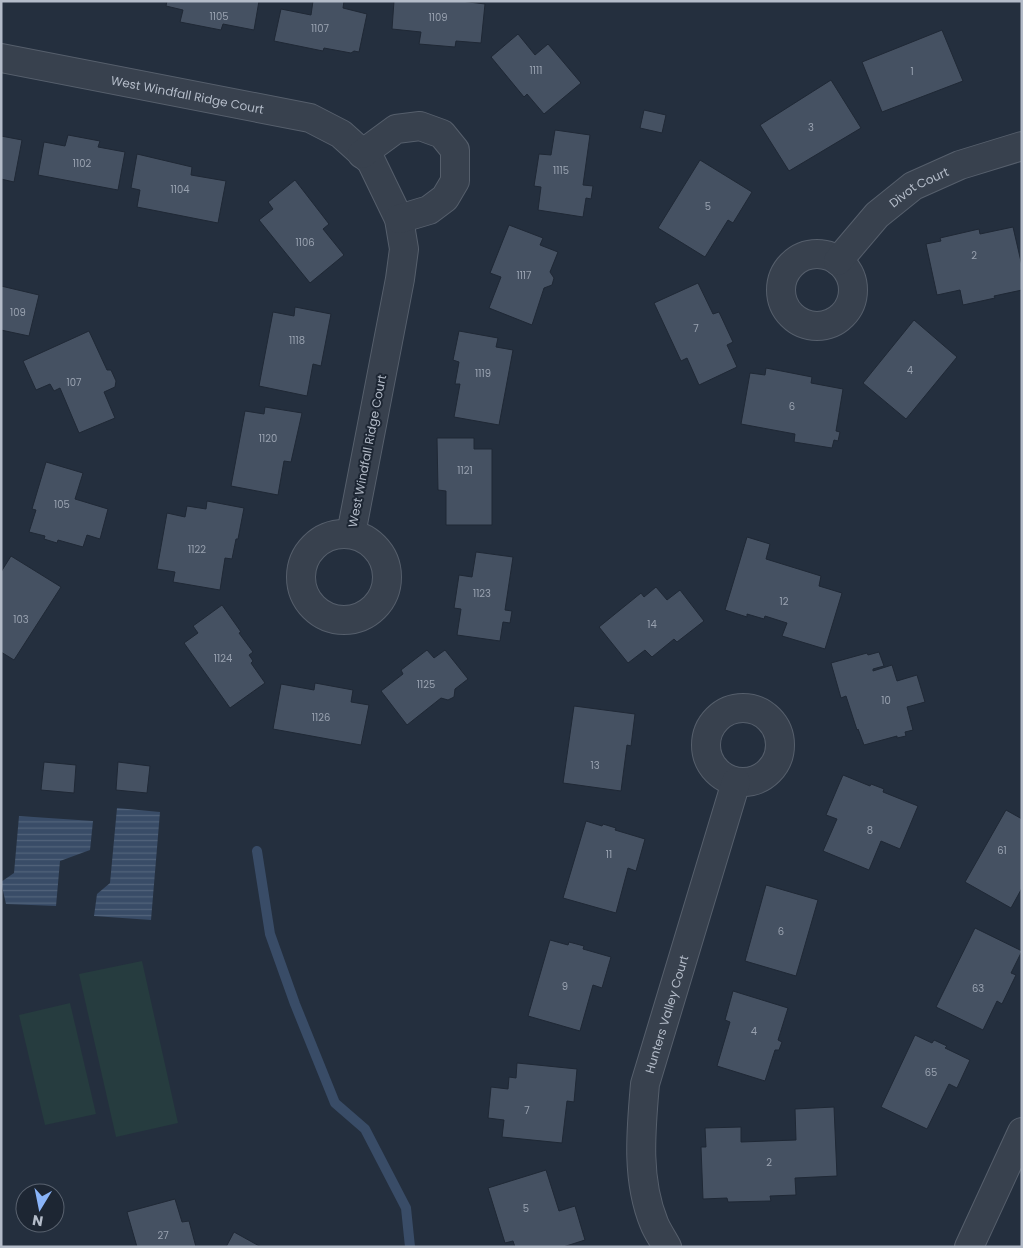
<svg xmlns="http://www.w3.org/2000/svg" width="1023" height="1248" font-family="Poppins,sans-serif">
<defs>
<pattern id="water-rules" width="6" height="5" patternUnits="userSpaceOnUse" patternTransform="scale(1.25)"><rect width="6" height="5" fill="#394c67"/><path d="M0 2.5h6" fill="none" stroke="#53647b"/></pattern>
</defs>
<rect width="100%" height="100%" fill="#242f3e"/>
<g fill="#263c3f">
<polygon points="142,961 178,1123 116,1137 79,974"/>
<polygon points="70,1003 96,1114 45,1125 19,1015"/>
</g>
<g fill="url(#water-rules)">
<polygon points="117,808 160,812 151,920 94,916 97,894 110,883"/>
<polygon points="19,816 93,821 90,850 60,861 56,906 6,904 1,882 14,873"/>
</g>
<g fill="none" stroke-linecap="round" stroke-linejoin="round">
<polyline stroke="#394c67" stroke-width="10" points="257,851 270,934 295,1004 335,1103 365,1129 406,1208 410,1247"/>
</g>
<g fill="#455162" stroke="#1f2835">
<polygon points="167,1 259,1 254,30 223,24 221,30 180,22 183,10 166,6"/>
<polygon points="313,1 344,1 343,8 367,14 359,52 354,51 351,53 324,48 323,51 274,41 281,9 311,15"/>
<polygon points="394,1 461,1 485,4 481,43 456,41 455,47 419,44 421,32 392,29"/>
<polygon points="942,30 963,81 882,112 862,62"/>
<polygon points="518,34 535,55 548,44 581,83 544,114 527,94 524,97 491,57"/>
<polygon points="831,80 861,128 789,171 760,125"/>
<polygon points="644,110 666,115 662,133 640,128"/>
<polygon points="555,130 590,135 583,185 593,186 591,199 586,198 583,217 538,210 541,187 534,186 539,154 551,155"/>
<polygon points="68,135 100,141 98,147 125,152 118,190 38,175 44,142 65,146"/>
<polygon points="1,136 22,140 14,182 1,179"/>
<polygon points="137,154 192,167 191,175 226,181 218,223 137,207 140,190 131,188"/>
<polygon points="700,160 752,192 733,223 728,220 705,257 658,228"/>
<polygon points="295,180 329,224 323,229 344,255 310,283 259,220 273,209 268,202"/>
<polygon points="509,225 543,238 540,245 558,252 550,272 554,278 552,285 544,288 532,325 489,308 501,277 490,273"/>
<polygon points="1013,227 1022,266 1022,290 994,296 995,298 963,305 960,290 937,295 926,244 941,241 940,238 979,229 980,234"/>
<polygon points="698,283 713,314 719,312 733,342 727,345 737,367 699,385 687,358 681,361 654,303"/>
<polygon points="1,286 39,295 29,336 1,330"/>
<polygon points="295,307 331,314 321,366 313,364 307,396 259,386 273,312 294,316"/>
<polygon points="914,320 957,357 906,419 863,383"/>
<polygon points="89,331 107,370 111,370 116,381 115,387 104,392 115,418 79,433 60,388 54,391 50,384 36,390 23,361"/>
<polygon points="459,331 498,338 496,347 513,350 499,425 454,417 460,384 455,384 459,362 453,360"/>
<polygon points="766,368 812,377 811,383 843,389 836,431 840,432 838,441 834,440 832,448 794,442 795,434 741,424 750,373 765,375"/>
<polygon points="265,407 302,413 291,462 284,461 278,495 231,486 245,411 264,414"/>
<polygon points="437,438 474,438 474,449 492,449 492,525 446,525 446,491 438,490"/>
<polygon points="46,462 83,473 75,499 108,509 100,539 87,535 83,547 58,540 57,543 44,539 45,536 29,532 36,510 32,509"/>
<polygon points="207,501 244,508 238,539 236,539 232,559 225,558 220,590 173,582 175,572 157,569 167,513 185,517 187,506 206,509"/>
<polygon points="747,537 770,544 766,559 821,576 819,586 842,593 825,649 782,636 787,623 765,616 764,619 747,614 747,617 725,610"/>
<polygon points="476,552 513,557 505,610 512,611 510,623 503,622 500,641 457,635 461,609 454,608 459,575 472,577"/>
<polygon points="11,556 61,587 14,660 1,652 1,572"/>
<polygon points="656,587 667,600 680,590 704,621 677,642 674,639 652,657 645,650 628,663 599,627 641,593 644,597"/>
<polygon points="222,605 241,632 239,633 253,652 249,655 253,661 251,663 265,683 230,708 184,643 198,633 193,626"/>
<polygon points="427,650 434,658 445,650 468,679 455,689 454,697 448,700 441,698 407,725 381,691 403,674 401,670"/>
<polygon points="879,652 884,666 873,669 873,671 892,665 897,681 917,675 925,702 907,707 913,730 905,732 906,736 897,738 897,736 864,745 858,729 857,730 846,696 841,698 831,663 867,653 868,655"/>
<polygon points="315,683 353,690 351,702 369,705 361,745 273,729 281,684 314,690"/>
<polygon points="574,706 635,714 631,746 627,745 621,791 563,783"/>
<polygon points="44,762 76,765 74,793 41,790"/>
<polygon points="118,762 150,766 147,793 116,790"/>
<polygon points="843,775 870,786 871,784 884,789 883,792 918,806 900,849 881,841 869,870 823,851 837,819 826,815"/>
<polygon points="1006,810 1022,819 1022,888 1011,908 965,882"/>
<polygon points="586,821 602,826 603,824 616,828 615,830 645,839 636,871 628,868 616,913 563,898"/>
<polygon points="766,885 818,900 796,976 745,961"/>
<polygon points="975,928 1022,951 1011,973 1016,975 1002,1004 997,1001 983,1030 936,1007"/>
<polygon points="550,940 568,945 569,942 584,946 583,949 611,957 602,988 593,985 580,1031 528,1016"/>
<polygon points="733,991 788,1008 778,1040 782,1042 779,1050 775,1050 765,1081 717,1066 730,1022 725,1020"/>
<polygon points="915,1035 932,1043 934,1040 947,1046 945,1048 970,1060 957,1088 949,1084 927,1129 881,1107"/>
<polygon points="517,1063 577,1069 574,1102 567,1101 562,1143 502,1137 504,1120 488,1118 491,1087 508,1089 509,1077 516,1078"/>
<polygon points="834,1107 837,1176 795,1178 796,1195 770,1196 771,1201 728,1202 727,1198 703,1199 701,1147 706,1147 705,1128 741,1127 741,1142 796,1140 795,1109"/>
<polygon points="546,1170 559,1211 575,1206 585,1240 563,1247 515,1247 513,1241 505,1243 488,1188"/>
<polygon points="175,1199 182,1222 189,1221 196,1247 137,1247 127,1212"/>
<polygon points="234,1232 261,1247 226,1247"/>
</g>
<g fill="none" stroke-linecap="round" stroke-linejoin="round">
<g stroke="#565f6c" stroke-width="30">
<g id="street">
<path id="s1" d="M1 58 310 118 341 134 371 161 399 219 404 249 400 279 351 534"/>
<polyline points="362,154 396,129 420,126 442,134 455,150 455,181 445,198 429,210 399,219"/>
<circle cx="817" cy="290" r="36"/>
<path id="s2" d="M838 261 877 215 913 186 960 165 1022 146"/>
<circle cx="344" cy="577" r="43"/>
<circle cx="743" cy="745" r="37"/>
<path id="s3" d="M667 1247C663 1239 657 1231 654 1223 636 1179 641 1130 645 1084L736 782"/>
<polyline points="969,1247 1022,1132"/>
</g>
</g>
<use href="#street" stroke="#38414e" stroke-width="28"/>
</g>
<g text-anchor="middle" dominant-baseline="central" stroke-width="4" stroke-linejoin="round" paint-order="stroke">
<g font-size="10" fill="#98a1af">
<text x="219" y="16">1105</text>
<text x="438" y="17">1109</text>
<text x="320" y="28">1107</text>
<text x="536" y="70">1111</text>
<text x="912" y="71">1</text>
<text x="811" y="127">3</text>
<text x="82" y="163">1102</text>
<text x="561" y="170">1115</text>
<text x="180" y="189">1104</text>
<text x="708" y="206">5</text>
<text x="305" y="242">1106</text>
<text x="974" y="255">2</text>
<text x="524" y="275">1117</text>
<text x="18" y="312">109</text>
<text x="696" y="328">7</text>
<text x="297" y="340">1118</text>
<text x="910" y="370">4</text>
<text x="483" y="373">1119</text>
<text x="74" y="382">107</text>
<text x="792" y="406">6</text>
<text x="268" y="438">1120</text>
<text x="465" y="470">1121</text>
<text x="62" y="504">105</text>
<text x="197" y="549">1122</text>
<text x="482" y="593">1123</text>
<text x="784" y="601">12</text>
<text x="21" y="619">103</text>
<text x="652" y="624">14</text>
<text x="223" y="658">1124</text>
<text x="426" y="684">1125</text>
<text x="886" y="700">10</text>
<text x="321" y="717">1126</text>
<text x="595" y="765">13</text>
<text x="870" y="830">8</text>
<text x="1002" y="850">61</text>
<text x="609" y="854">11</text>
<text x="781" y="931">6</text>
<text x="565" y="986">9</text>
<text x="978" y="988">63</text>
<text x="754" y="1031">4</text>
<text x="931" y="1072">65</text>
<text x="527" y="1110">7</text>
<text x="769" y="1162">2</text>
<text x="526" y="1208">5</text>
<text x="163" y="1235">27</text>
</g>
<g font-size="12" fill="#b4bcc9" stroke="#1d2633">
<text stroke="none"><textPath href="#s1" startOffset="190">West Windfall Ridge Court</textPath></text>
<text stroke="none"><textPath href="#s2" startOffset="111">Divot Court</textPath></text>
<text transform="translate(367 451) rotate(-79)">West Windfall Ridge Court</text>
<text stroke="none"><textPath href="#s3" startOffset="241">Hunters Valley Court</textPath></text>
</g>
</g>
<rect width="1023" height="1248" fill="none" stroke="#b4bcc9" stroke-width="5"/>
<g transform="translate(40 1208) rotate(190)"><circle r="24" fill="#1d2633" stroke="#59626f"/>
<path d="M0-4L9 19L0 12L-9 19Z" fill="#8ab4f8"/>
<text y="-8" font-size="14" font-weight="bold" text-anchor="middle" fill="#b4bcc9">N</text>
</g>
</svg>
